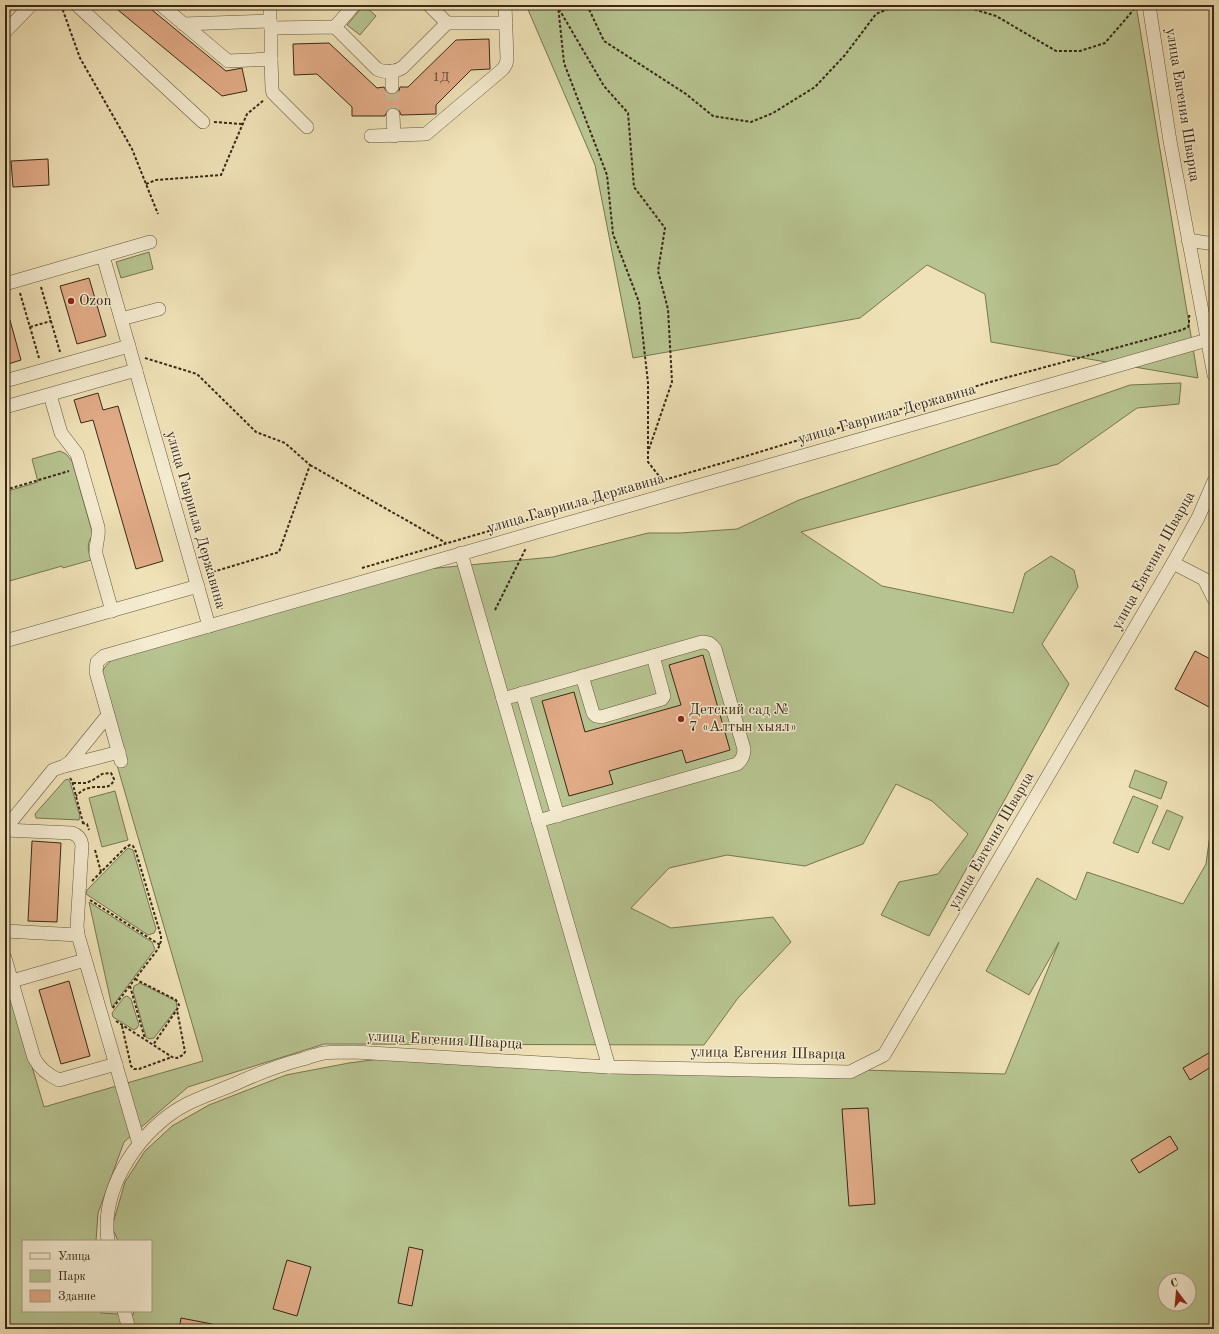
<svg xmlns="http://www.w3.org/2000/svg" width="1219" height="1334" font-family="'Old Standard TT',serif">
<rect width="100%" height="100%" fill="#f0e2b8"/>
<filter id="stains"><feTurbulence type="fractalNoise" baseFrequency=".005" numOctaves="4"/><feColorMatrix values="0 0 0 0 .2 0 0 0 0 .09 0 0 0 0 .02 0 0 0 .5 -.17"/></filter>
<radialGradient id="worn" r=".72"><stop offset=".6" stop-color="#630" stop-opacity="0"/><stop offset="1" stop-color="#630" stop-opacity=".3"/></radialGradient>
<g fill="#b7c491" stroke="#777653" fill-rule="evenodd">
<polygon points="364,5 376,16 360,35 347,25"/>
<polygon points="526,5 1136,5 1198,378 991,342 985,294 927,265 860,318 633,358 595,165"/>
<polygon points="149,252 153,269 121,278 116,262"/>
<path d="M1181 383 1179 404 1137 408 1058 464 801 532 882 586 1013 613 1025 573 1051 556 1074 570 1078 587 1042 644 1069 684 929 936 881 915 899 882 938 874 968 834 932 801 896 784 863 844 805 866 727 855 669 868 631 908 671 928 773 917 791 942 738 998 704 1045 324 1044 188 1087 124 1142 98 1213 96 1241H23V1311H101V1313L133 1315 134 1311H151V1241H118L112 1227 125 1182 145 1151 172 1126 209 1105 286 1075 349 1063 395 1057 1005 1074 1059 942 1029 995 986 971 1037 878 1076 900 1087 872 1183 904 1206 864 1214 805V1329H5V975L44 1107 203 1061 117 765 102 673C104 667 107 664 112 660L396 572 553 557 648 533H680L737 529 799 500 1130 385ZM1165 1280H1189V1304H1165Z"/>
<path d="M60 451 66 454 72 461 93 535C86 543 88 551 91 560L63 568 62 566 6 582 7 584 5 585V492L38 482 32 459Z"/>
<polygon points="1135,770 1167,782 1161,799 1129,787"/>
<polygon points="68,779 70,782 80,816 79,820 36,818 35,814 65,780"/>
<polygon points="115,791 128,840 102,847 89,798"/>
<polygon points="1133,796 1158,806 1138,853 1113,843"/>
<polygon points="1167,810 1183,817 1169,850 1152,843"/>
<polygon points="128,848 133,850 156,929 154,933 148,935 86,894 87,890"/>
<polygon points="89,902 152,942 155,949 112,1007"/>
<polygon points="140,983 176,1001 177,1008 154,1038 149,1039 146,1037 133,991 134,986"/>
<polygon points="127,996 131,999 139,1025 137,1028 134,1030 113,1017 112,1013 124,997"/>
</g>
<g fill="#e2ac88" stroke="#372915">
<polygon points="112,5 146,5 226,71 242,68 247,91 222,96"/>
<polygon points="489,39 490,69 471,70 436,105 436,114 401,115 399,110 393,107 388,109 385,116 352,116 352,107 317,74 294,75 293,44 329,43 377,88 384,87 388,94 392,95 399,91 400,87 408,87 456,40"/>
<polygon points="48,159 49,185 13,187 11,161"/>
<polygon points="89,278 106,336 77,344 60,286"/>
<polygon points="8,313 21,360 5,365 5,314"/>
<polygon points="98,393 103,410 118,406 163,561 136,569 93,420 81,423 74,400"/>
<polygon points="1195,651 1214,661 1214,697 1209,707 1175,689"/>
<polygon points="703,655 730,750 686,763 682,750 609,771 613,784 569,796 542,701 574,692 585,732 681,705 669,665"/>
<polygon points="32,841 61,843 57,922 28,921"/>
<polygon points="69,981 90,1056 61,1064 39,990"/>
<polygon points="1214,1050 1214,1065 1190,1080 1183,1068"/>
<polygon points="868,1108 875,1204 849,1206 842,1109"/>
<polygon points="1170,1136 1178,1149 1139,1173 1131,1160"/>
<polygon points="409,1247 423,1250 412,1306 398,1303"/>
<polygon points="287,1260 311,1267 297,1316 273,1309"/>
<polygon points="181,1318 212,1324 212,1329 179,1329"/>
</g>
<g fill="none" stroke-linecap="round" stroke-linejoin="round">
<polyline stroke="#cbbd97" stroke-width="13" stroke-dasharray="13 6" stroke-linecap="butt" points="392,87 393,115"/>
<g stroke="#65573e" stroke-width="14">
<g id="minor">
<polyline points="77,5 203,122"/>
<polyline points="161,5 228,61 271,59 272,89 273,93 307,127"/>
<polyline points="429,5 447,23 506,23"/>
<polyline points="1149,5 1170,141 1214,375"/>
<path d="M270 21 271 28 335 27 377 69C384 73 397 72 403 67L447 23"/>
<polyline points="183,24 270,21 270,5"/>
<polyline points="335,27 354,5"/>
<polyline points="271,28 271,59"/>
<polyline points="5,32 31,5"/>
<polyline points="392,71 392,87"/>
<polyline points="393,115 394,136"/>
<polyline points="371,136 426,134 503,69 506,64 507,59 505,5"/>
<polyline points="1188,240 1214,244"/>
<polyline points="103,256 209,626"/>
<polyline points="5,284 150,242"/>
<polyline points="121,319 159,309"/>
<polyline points="5,381 129,346"/>
<path d="M50 395 61 433 77 454 98 527C100 536 95 544 96 554L112 611"/>
<polyline points="5,407 136,370"/>
<polyline points="461,553 609,1067"/>
<polyline points="1173,563 1204,579 1214,599"/>
<polyline points="5,641 198,586"/>
<polyline points="582,676 593,713 596,716 601,717 662,699 664,696 663,693 653,656"/>
<polyline points="522,693 558,816"/>
<path d="M503 699 702 642C709 642 711 644 715 649L744 749C744 756 742 760 737 764L538 821"/>
<polyline points="121,761 96,672 97,662 104,656 1207,340"/>
<polyline points="65,766 119,752"/>
<polyline points="5,829 53,770 64,766 70,762 108,715"/>
<path d="M5 830 72 833C78 835 81 839 82 845L77 926 78 935 139 1144"/>
<polyline points="5,931 78,935"/>
<path d="M5 958 34 1058C40 1069 48 1075 59 1080L116 1064"/>
<polyline points="12,981 85,960"/>
<path d="M108 1241C100 1188 140 1128 187 1104 203 1096 221 1090 237 1083 259 1073 280 1065 303 1059 310 1057 317 1054 324 1053 334 1052 344 1052 354 1052L609 1067 850 1072 884 1055 1173 563 1198 518 1214 481"/>
<polyline points="124,1311 129,1329"/>
</g>
</g>
<g stroke="#372915" stroke-width="2" stroke-dasharray="3 2" stroke-linecap="butt">
<polyline points="61,5 80,58 132,149 158,214"/>
<polyline points="558,5 564,63 607,175 613,234 639,302 648,383 648,462 663,481"/>
<polyline points="587,5 604,41 686,94 713,116 751,122 773,113 815,87 845,55 876,14 897,5"/>
<polyline points="960,5 996,16 1056,51 1080,51 1105,43 1136,7"/>
<polyline points="559,9 604,86 628,113 634,187 665,228 658,271 668,309 672,382 649,449"/>
<polyline points="214,122 242,124"/>
<polyline points="146,184 156,180 221,175 247,114 264,100"/>
<polyline points="41,287 60,352"/>
<polyline points="20,293 39,358"/>
<polyline points="30,327 51,321"/>
<polyline points="145,358 197,374 256,432 285,443 310,465 279,552 206,574"/>
<polyline points="310,465 446,543"/>
<polyline points="5,490 69,471"/>
<polyline points="362,568 743,457 990,382 1182,330 1188,327 1189,324 1189,316 1191,316"/>
<polyline points="210,589 214,589 222,609"/>
<polyline points="495,610 526,548"/>
<polyline points="70,778 72,781 83,823"/>
<path d="M73 783H86L93 780 102 774 111 773 114 779C111 791 99 785 89 788 84 789 80 792 76 796"/>
<polyline points="82,823 87,824 89,830"/>
<polyline points="95,850 101,872"/>
<polyline points="92,881 126,847 130,845 133,846 136,852 161,936 161,941 158,949 112,1009"/>
<polyline points="90,900 160,945"/>
<polyline points="135,979 176,1000 179,1005 178,1008 153,1045"/>
<polyline points="130,986 145,1039"/>
<polyline points="116,1021 172,1057 177,1058 183,1055 185,1052 177,1010"/>
<polyline points="122,1026 131,1066 134,1069 139,1069 172,1057"/>
</g>
<use href="#minor" stroke="#f5ecd1" stroke-width="13"/>
</g>
<g fill="#8f2418" stroke="#f5ecd1" stroke-width="1.5">
<circle cx="71" cy="301" r="4"/>
<circle cx="681" cy="719" r="4"/>
</g>
<g text-anchor="middle" dominant-baseline="central" stroke-width="3" stroke-linejoin="round" paint-order="stroke">
<g font-size="13" fill="#624a32">
<text x="441" y="77">1Д</text>
</g>
<g font-size="15" fill="#372915" stroke="#f5ecd1">
<text transform="translate(1182 105) rotate(81)">улица Евгения Шварца</text>
<text transform="translate(887 415) rotate(-16)">улица Гавриила Державина</text>
<text transform="translate(576 504) rotate(-16)">улица Гавриила Державина</text>
<text transform="translate(195 520) rotate(74)">улица Гавриила Державина</text>
<text transform="translate(1154 561) rotate(-61)">улица Евгения Шварца</text>
<text transform="translate(992 841) rotate(-60)">улица Евгения Шварца</text>
<text transform="translate(445 1041) rotate(3)">улица Евгения Шварца</text>
<text transform="translate(768 1054) rotate(1)">улица Евгения Шварца</text>
</g>
<g font-size="15" fill="#372915" stroke="#f5ecd1" text-anchor="start">
<text x="79" y="301">Ozon</text>
<text x="689" y="710">Детский сад №<tspan x="689" dy="17">7 «Алтын хыял»</tspan></text>
</g>
</g>
<rect width="1219" height="1334" fill="none" stroke="#f0e2b8" stroke-width="20"/>
<rect x="6" y="6" width="1207" height="1322" fill="none" stroke="#372915" stroke-width="2"/>
<rect x="10" y="10" width="1199" height="1314" fill="none" stroke="#372915"/>
<rect x="22" y="1240" width="130" height="72" fill="#f5ecd1" stroke="#a99e86"/>
<rect x="30" y="1253" width="20" height="6" fill="#f5ecd1" stroke="#a99e86"/>
<text x="58" y="1260" font-size="12" fill="#372915">Улица</text>
<rect x="30" y="1270" width="20" height="12" fill="#b7c491" stroke="#a99e86"/>
<text x="58" y="1280" font-size="12" fill="#372915">Парк</text>
<rect x="30" y="1290" width="20" height="12" fill="#e2ac88" stroke="#a99e86"/>
<text x="58" y="1300" font-size="12" fill="#372915">Здание</text>
<g transform="translate(1177 1292) rotate(344)"><circle r="19" fill="#f5ecd1" stroke="#a99e86"/>
<path d="M0-3L7 15L0 10L-7 15Z" fill="#8f2418"/>
<text y="-6" font-size="11" font-weight="bold" text-anchor="middle" fill="#372915">С</text>
</g>
<rect width="100%" height="100%" filter="url(#stains)"/>
<rect width="100%" height="100%" fill="url(#worn)"/>
</svg>
